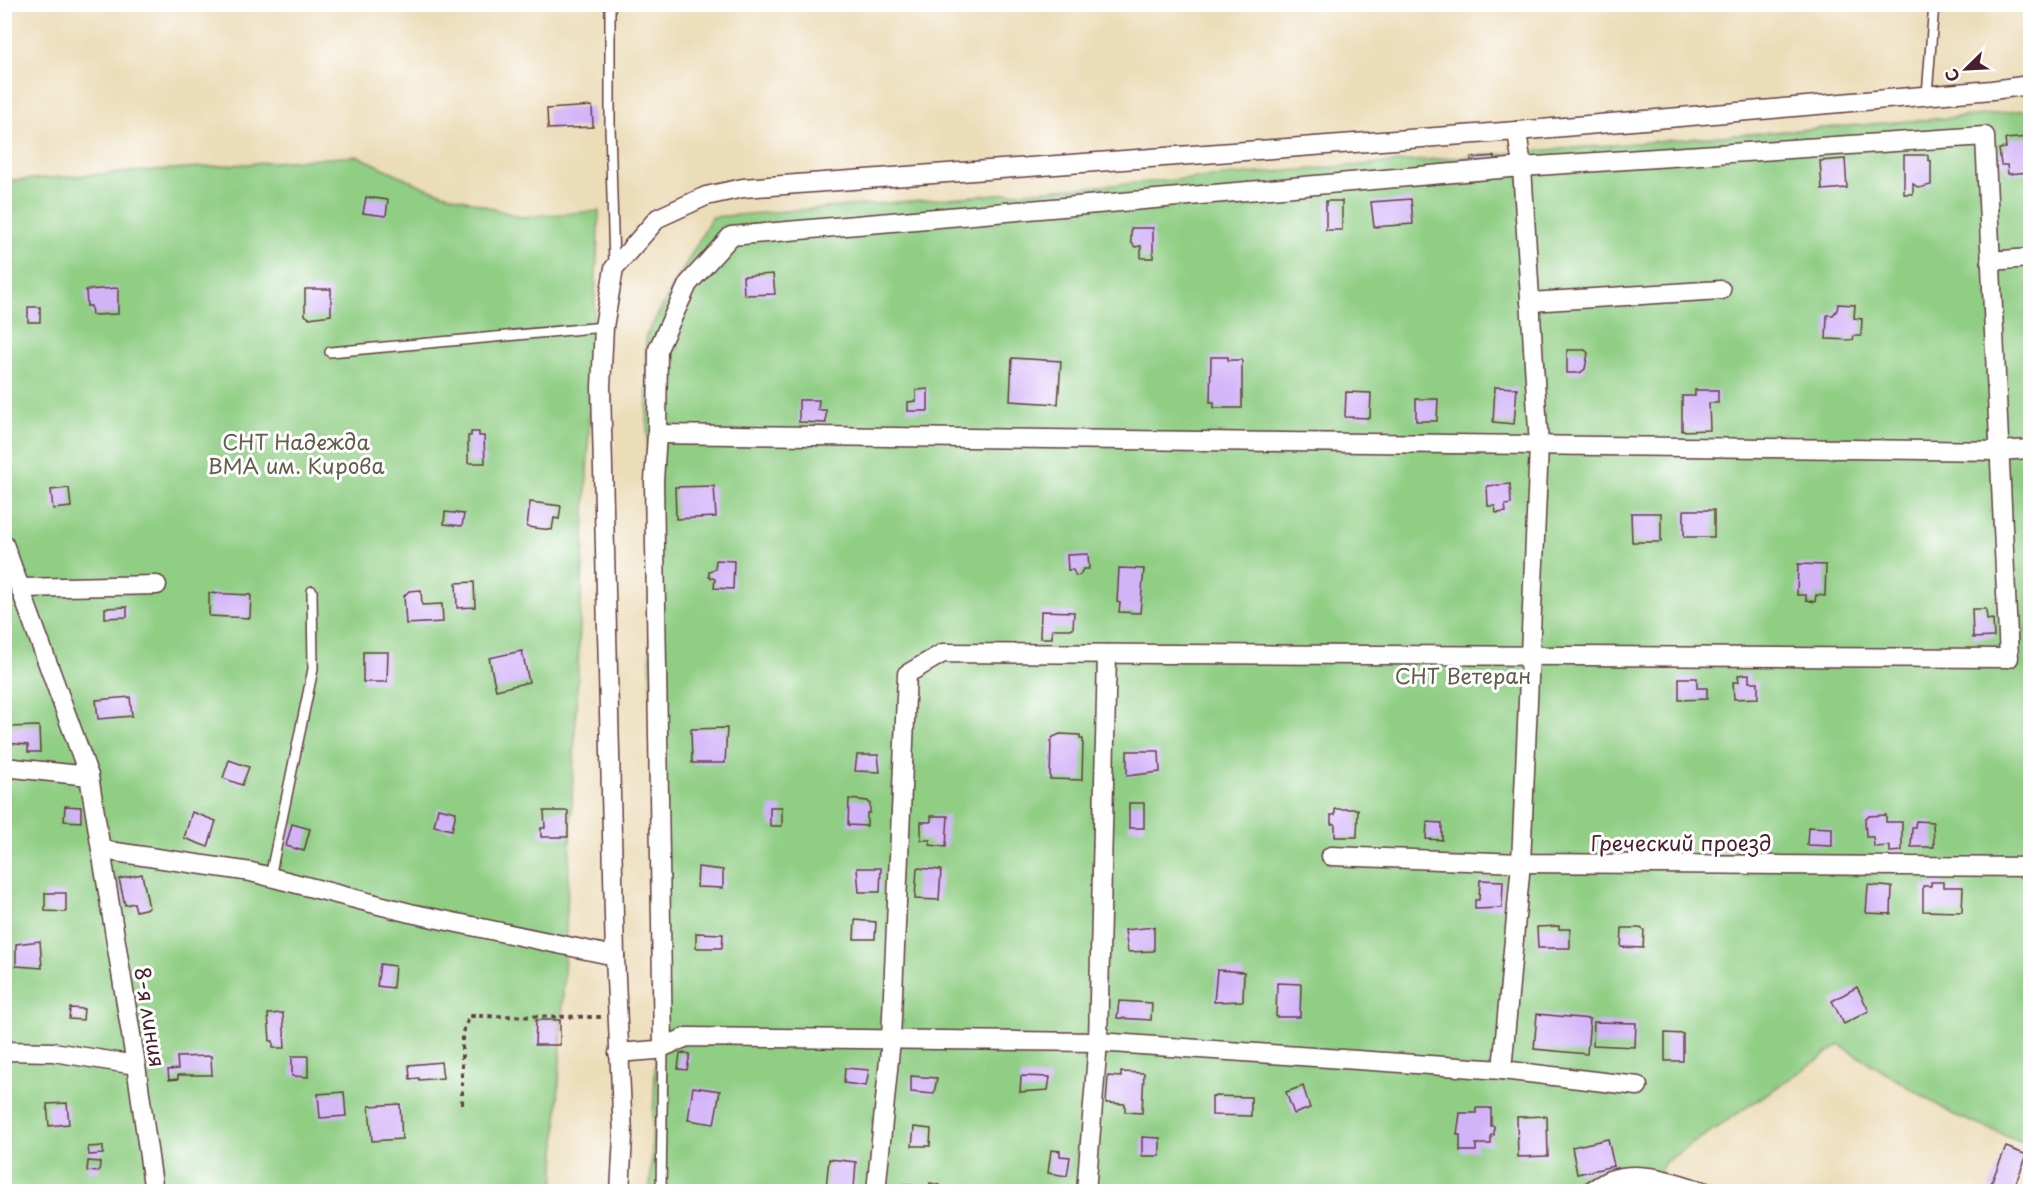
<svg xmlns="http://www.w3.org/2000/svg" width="2035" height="1196" font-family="'Playpen Sans',sans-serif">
<rect width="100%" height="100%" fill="#fff"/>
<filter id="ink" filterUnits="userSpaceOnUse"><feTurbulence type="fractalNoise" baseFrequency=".0167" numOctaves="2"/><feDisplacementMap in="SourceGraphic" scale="12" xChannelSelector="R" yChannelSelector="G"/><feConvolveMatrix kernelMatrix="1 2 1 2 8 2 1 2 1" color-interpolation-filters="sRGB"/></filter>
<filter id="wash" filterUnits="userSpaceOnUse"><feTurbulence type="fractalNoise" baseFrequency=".008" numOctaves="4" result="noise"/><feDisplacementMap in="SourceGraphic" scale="24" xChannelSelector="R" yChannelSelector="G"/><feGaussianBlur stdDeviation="1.35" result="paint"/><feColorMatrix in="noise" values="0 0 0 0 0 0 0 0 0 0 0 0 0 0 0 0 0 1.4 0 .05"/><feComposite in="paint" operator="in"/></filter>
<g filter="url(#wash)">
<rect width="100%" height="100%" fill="#ecddb9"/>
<g fill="#90ce84" stroke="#6d7658" stroke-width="1.5">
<polygon points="2030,109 2030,1145 1954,1115 1840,1045 1665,1162 1650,1191 1658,1191 650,1191 656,1050 646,336 712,217 1985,115"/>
<polygon points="358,156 424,187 520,217 599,211 554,1191 5,1192 5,181"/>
</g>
<g id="blocks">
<g fill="#d3b3f8">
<polygon points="592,106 593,127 548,129 547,109"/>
<polygon points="2029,137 2030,172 2008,174 2007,165 2001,165 1999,149 2006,148 2005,139"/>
<polygon points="1904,155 1928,155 1928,160 1931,161 1931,185 1919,188 1913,184 1913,194 1904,194"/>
<polygon points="1494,156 1495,168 1472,169 1471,158"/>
<polygon points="1845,159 1847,188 1822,190 1820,161"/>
<polygon points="366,197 388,200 386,216 363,213"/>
<polygon points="1411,199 1413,224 1374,227 1371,202"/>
<rect x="1326" y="201" width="16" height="29"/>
<polygon points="1131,228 1153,228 1153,258 1141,258 1141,246 1135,247 1131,242"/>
<polygon points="773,274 775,294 744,295 743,276"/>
<polygon points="118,288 118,314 92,315 91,306 87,306 86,290"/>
<polygon points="305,289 331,289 331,315 309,318 305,315"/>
<polygon points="1838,304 1855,305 1854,318 1862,319 1861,336 1854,336 1853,340 1826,339 1827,315 1833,315 1837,310"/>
<rect x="28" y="307" width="12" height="15"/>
<polygon points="1567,350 1585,350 1588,353 1585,369 1580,373 1567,373"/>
<polygon points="1211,357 1228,357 1228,360 1242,360 1242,408 1214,408 1214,402 1210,402"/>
<polygon points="1012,358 1061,361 1058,404 1010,401"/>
<polygon points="1495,387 1517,388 1514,424 1493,422"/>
<polygon points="928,389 928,411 908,411 908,402 916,401 916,390"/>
<polygon points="1695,390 1718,390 1718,403 1709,403 1710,430 1682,431 1682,396 1695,396"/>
<polygon points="1346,392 1371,393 1370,418 1345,417"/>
<polygon points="1416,399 1438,399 1437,421 1416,421"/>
<polygon points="799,400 819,400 818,410 826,410 826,423 799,422"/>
<polygon points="471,432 479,432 479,436 484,436 485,463 468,463 468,436 471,436"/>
<polygon points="1510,484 1511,504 1505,505 1506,512 1496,513 1495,506 1488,506 1487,486"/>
<polygon points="714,486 716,517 676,519 675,487"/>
<polygon points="69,488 71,507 53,509 51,490"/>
<polygon points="530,502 561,506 559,519 554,518 552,530 527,527"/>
<rect x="1684" y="510" width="30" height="27"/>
<polygon points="445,512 464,514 462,526 444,524"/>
<polygon points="1631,513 1661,513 1661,542 1632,542"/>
<polygon points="1088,554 1089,569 1083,569 1080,575 1076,576 1073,570 1068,570 1067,555"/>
<polygon points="716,560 734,561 733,589 714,588 715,579 709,577 709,571 715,569"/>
<polygon points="1798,564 1826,565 1825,596 1816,595 1815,602 1806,600 1806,595 1797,595"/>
<polygon points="1119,568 1144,569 1140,613 1119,612 1120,603 1117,602"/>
<polygon points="474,582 475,607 457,608 456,583"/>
<polygon points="421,590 422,605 442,604 443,622 406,624 404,596 409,591"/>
<polygon points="209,593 251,595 250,618 209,616"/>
<polygon points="127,607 127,617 105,618 105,608"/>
<polygon points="1972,609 1986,609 1987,620 1993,619 1994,637 1973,638"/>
<polygon points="1041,611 1074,612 1073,629 1052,629 1052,638 1040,638"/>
<polygon points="522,651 529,682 496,690 489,658"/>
<polygon points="363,652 388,652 387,682 363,682"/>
<polygon points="1749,674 1749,682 1758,682 1758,698 1734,699 1733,682 1739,682 1738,675"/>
<polygon points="1679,678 1697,678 1697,688 1707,688 1707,699 1679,700"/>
<polygon points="130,697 132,716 98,719 96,700"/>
<polygon points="39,726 40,752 28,752 28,745 7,743 6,727"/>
<polygon points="727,728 725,763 692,763 691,729"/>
<polygon points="1060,734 1080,735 1080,739 1083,739 1082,780 1050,779 1051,741 1053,737"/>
<polygon points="1127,751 1159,751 1160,772 1127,776"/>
<polygon points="857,755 878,755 880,772 855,771"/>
<polygon points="229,760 249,767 242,785 223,778"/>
<polygon points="849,799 868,801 868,803 870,803 870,813 867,813 867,826 848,825"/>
<rect x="1129" y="803" width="15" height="25"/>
<polygon points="65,806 81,807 81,822 64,821"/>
<rect x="770" y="807" width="12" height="19"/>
<polygon points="438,808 456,812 452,830 434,826"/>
<polygon points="1335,809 1358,809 1357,837 1335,837 1335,824 1331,824 1331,815 1335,815"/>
<polygon points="544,811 568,811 568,837 541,837 541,828 545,828"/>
<polygon points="192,812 216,821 208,847 184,838"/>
<polygon points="1886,815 1886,822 1902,822 1902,851 1890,852 1890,846 1874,847 1873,837 1866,837 1865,819 1868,816"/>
<polygon points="931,816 948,816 946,847 930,845 930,840 921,840 921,822 931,822"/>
<polygon points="1916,821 1933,822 1934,847 1911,847 1912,827 1915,827"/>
<polygon points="1427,822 1442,823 1442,840 1426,839"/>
<polygon points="292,824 310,829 304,851 286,846"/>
<polygon points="1808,827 1832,828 1832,846 1807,845"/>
<polygon points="698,867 723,870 723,888 697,887"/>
<polygon points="857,868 881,868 880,892 859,892"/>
<polygon points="917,868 941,870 939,900 915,899"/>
<polygon points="142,874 149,908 136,911 134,903 125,905 119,879"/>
<polygon points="1480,880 1503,881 1502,908 1475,909 1475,900 1479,900"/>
<polygon points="1931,882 1943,882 1943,887 1963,887 1962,912 1923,911 1923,886 1931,886"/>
<polygon points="1868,885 1892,887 1891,914 1866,913"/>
<polygon points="45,893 66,893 66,912 45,911"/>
<polygon points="855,920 876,922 875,939 854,939"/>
<polygon points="1559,926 1559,929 1570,929 1570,948 1538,948 1537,927"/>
<polygon points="1154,927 1154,951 1128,952 1125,930"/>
<polygon points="1622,928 1640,928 1644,930 1643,948 1621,947"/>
<polygon points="696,933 723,934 722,948 696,948"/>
<polygon points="40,941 42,968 16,966 16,944"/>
<polygon points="380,964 395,966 393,988 377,986"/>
<polygon points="1217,970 1244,972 1243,1001 1214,1002"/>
<polygon points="1277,983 1301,984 1300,1017 1276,1017"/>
<polygon points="1857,987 1869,1011 1844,1024 1832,1001"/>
<polygon points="1119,1001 1152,1003 1151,1020 1117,1018"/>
<polygon points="70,1008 84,1009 83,1020 69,1019"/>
<polygon points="283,1013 285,1048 273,1048 273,1041 270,1041 268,1014"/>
<polygon points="1537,1014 1590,1019 1587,1054 1534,1049"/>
<polygon points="536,1020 560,1020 560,1045 535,1045"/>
<polygon points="1594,1022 1636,1023 1635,1047 1593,1045"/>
<polygon points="1665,1033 1683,1034 1683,1061 1665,1061"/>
<polygon points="680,1053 690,1054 687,1070 678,1069"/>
<polygon points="211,1056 212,1075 178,1075 178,1079 169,1080 168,1070 178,1069 177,1057"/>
<polygon points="292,1056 308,1056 308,1077 292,1076"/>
<polygon points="441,1062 443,1078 419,1080 419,1078 410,1079 409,1065"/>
<polygon points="845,1068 869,1070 866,1086 844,1083"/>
<polygon points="1121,1072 1144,1073 1142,1113 1125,1112 1125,1104 1106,1103 1108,1076 1121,1077"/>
<polygon points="911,1076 937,1078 934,1094 911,1092"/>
<polygon points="1021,1076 1050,1077 1048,1090 1020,1092"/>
<polygon points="1303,1086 1310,1108 1294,1114 1286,1092"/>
<polygon points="693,1087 720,1091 714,1124 688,1120"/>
<polygon points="344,1092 346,1116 320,1118 318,1094"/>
<polygon points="1212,1096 1251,1097 1251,1116 1212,1115"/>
<polygon points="67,1103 69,1124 49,1126 47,1104"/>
<polygon points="400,1104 402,1139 372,1141 369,1106"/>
<polygon points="1476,1108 1491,1108 1491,1126 1494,1126 1494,1135 1491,1135 1491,1144 1476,1144 1476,1151 1460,1151 1460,1135 1457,1135 1460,1113 1476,1113"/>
<polygon points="1547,1116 1548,1156 1518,1157 1517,1117"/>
<polygon points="914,1127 931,1129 930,1146 912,1146"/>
<polygon points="1142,1137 1160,1138 1160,1156 1142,1156"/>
<polygon points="1608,1139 1614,1166 1577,1174 1572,1147"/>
<polygon points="103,1146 103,1154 89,1155 88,1147"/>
<polygon points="2006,1147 2027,1155 2012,1192 1998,1192 1989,1188"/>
<polygon points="1051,1150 1060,1151 1060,1156 1070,1157 1067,1176 1048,1173"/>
<polygon points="829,1159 856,1162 854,1189 826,1187"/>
<polygon points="88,1161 100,1162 99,1172 87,1171"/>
<polygon points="930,1183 940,1185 939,1192 904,1192 905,1184 929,1188"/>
</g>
</g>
</g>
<g filter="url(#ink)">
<use href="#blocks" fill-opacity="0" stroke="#623c40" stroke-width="1.5"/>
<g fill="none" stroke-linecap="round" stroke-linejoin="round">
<g stroke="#623c40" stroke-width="12">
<g id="lane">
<polyline points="610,4 610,126 614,265"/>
<polyline points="1927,95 1934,4"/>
<polyline points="330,352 604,327"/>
<polyline points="270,877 313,669 312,591"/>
<polyline points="661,1192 663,1047"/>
</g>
</g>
<g stroke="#623c40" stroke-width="21">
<g id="street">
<polyline points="1990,261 2030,258"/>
<polyline points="1530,302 1721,290"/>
<polyline points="657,434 1999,451 2030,449"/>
<polyline points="4,544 89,776"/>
<polyline points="20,588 157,585"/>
<polyline points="4,767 89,776 136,1065 154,1192"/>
<polyline points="102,850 251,872 410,913 615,956"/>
<polyline points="1331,856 1521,863 2030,867"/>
<polyline points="663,1047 654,481 657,434 658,349 688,284 731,236 1522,167 1985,136 2009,658 943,653 907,674 891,1039 876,1192"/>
<polyline points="4,1051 53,1052 136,1065"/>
<polyline points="618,1053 656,1050 687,1037 1098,1042 1502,1070 1638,1086"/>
<polyline points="1502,1070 1521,863 1539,446 1522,167 1517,131"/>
<polyline points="620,1192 623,1136 615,956 601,387 604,327 614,268 658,218 706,196 743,188 1517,131 1992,90 2030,85"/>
<polyline points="1086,1192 1098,1042 1107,654"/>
<path d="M1589 1192C1596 1188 1603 1183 1610 1180 1641 1169 1676 1183 1706 1192"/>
</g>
</g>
<polyline stroke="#623c40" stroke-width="4" stroke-dasharray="4.5 4.5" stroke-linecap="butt" points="462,1104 462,1034 470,1016 601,1017"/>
<use href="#lane" stroke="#fff" stroke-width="9"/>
<use href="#street" stroke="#fff" stroke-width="18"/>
</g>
</g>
<g text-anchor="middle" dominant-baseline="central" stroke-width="6" stroke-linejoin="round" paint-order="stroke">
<g font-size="21" fill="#625c4a" stroke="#fff">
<text x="296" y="441">СНТ Надежда<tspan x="296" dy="24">ВМА им. Кирова</tspan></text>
<text x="1463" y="675">СНТ Ветеран</text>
</g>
<g font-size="21" fill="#4a1f2b" stroke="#fff">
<text x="1681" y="842">Греческий проезд</text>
<text transform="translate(151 1017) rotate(81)">8-я линия</text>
</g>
</g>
<rect width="2035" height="1196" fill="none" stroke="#fff" stroke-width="24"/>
<g transform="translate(1966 69) rotate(246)" stroke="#ffffff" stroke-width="4.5" paint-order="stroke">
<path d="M0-4.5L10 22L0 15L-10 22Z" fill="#4a1f2b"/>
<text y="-9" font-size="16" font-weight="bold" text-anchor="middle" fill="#4a1f2b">С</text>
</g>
</svg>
